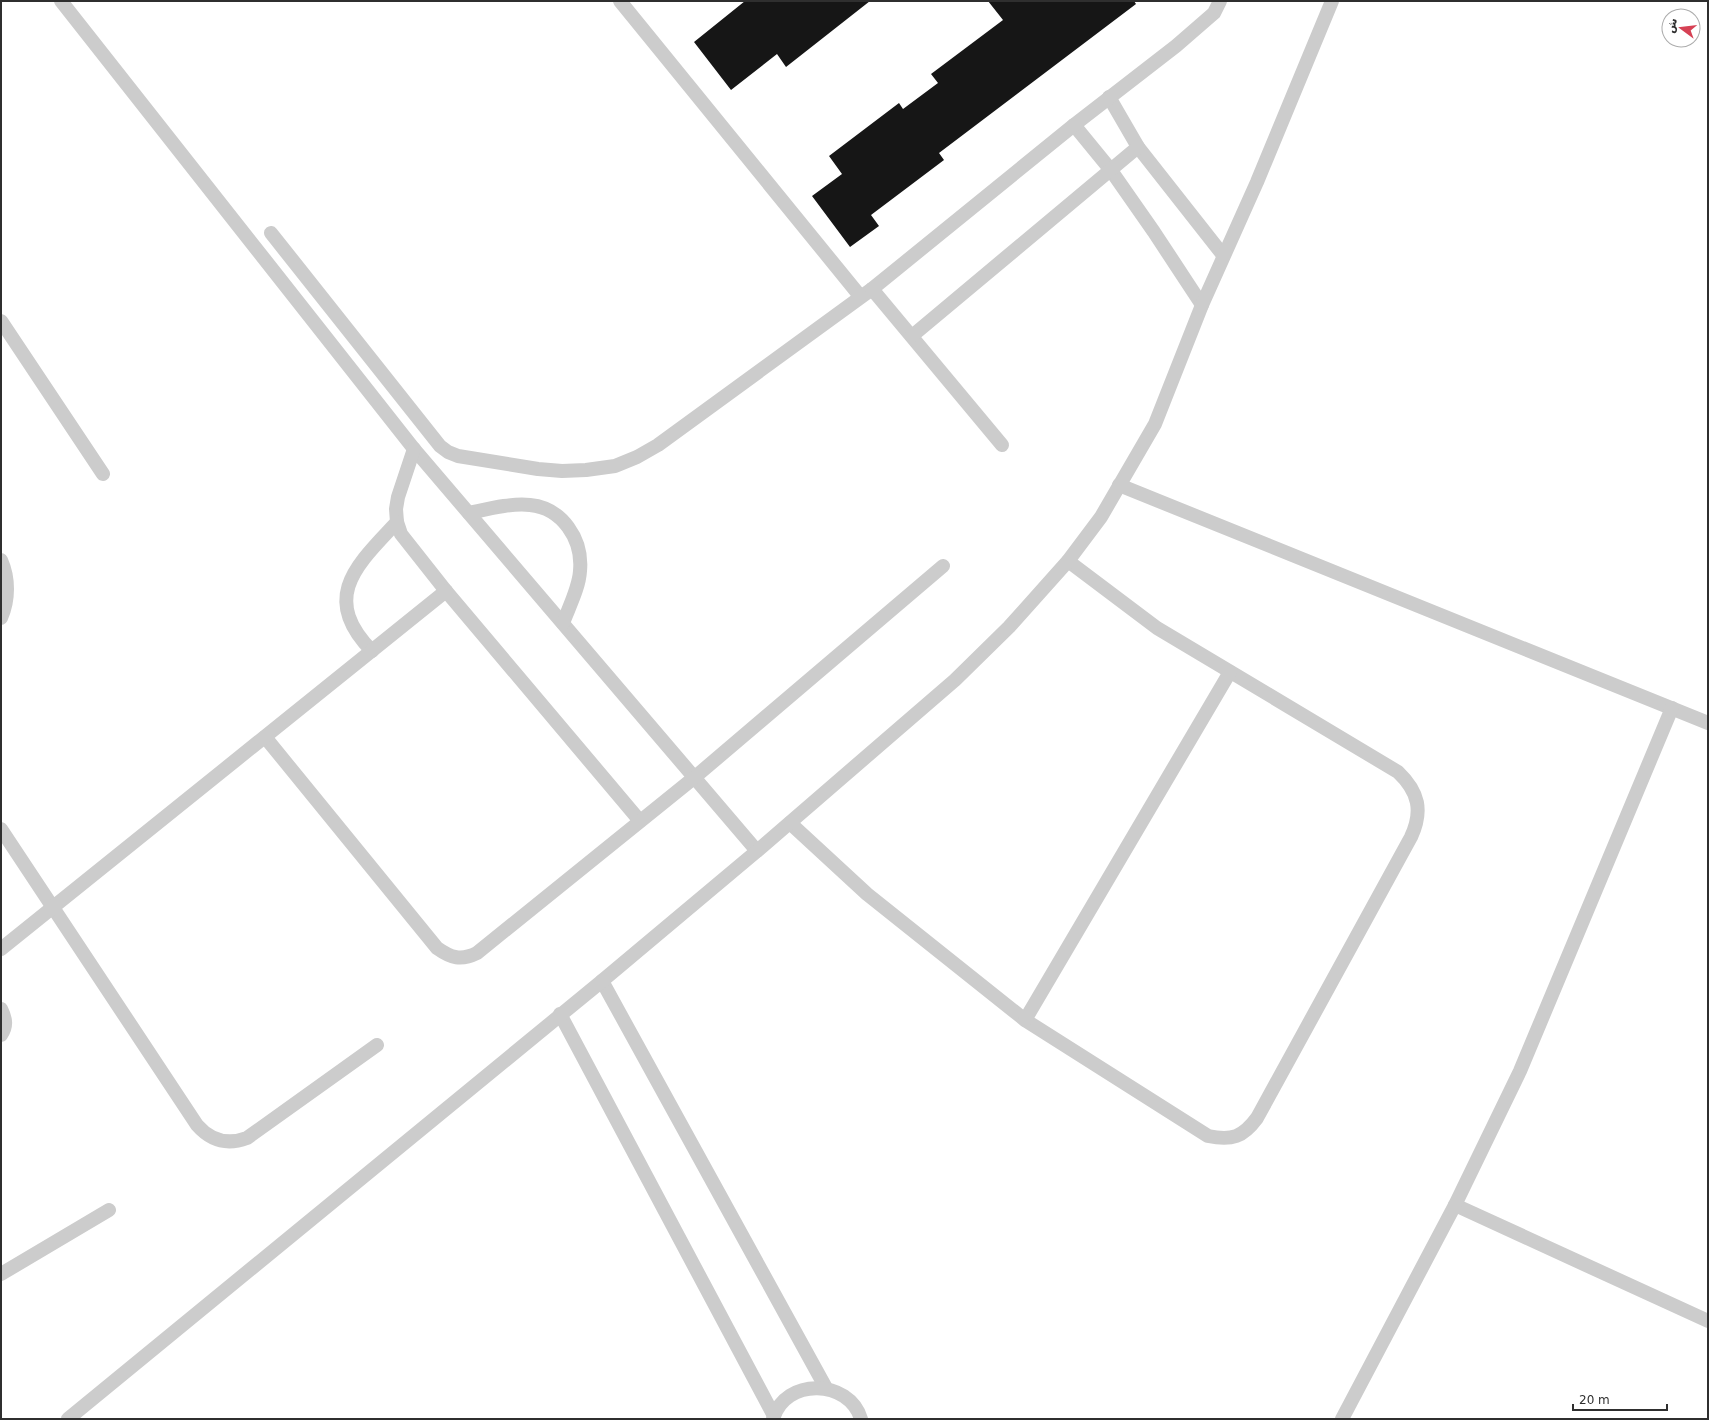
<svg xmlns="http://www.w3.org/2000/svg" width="1709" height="1420" font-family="'DejaVu Sans','Noto Sans Arabic',sans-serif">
<rect width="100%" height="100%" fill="#fff"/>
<g fill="#161616">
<polygon points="745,1 870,1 786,67 777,54 731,90 694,42"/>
<polygon points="988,1 1134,1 1136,4 939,153 944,160 871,215 879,226 850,247 812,196 842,174 829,156 899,103 903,109 938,83 931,74 1003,20"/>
</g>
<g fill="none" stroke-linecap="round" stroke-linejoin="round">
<g stroke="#ccc" stroke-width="14">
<polyline points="61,1 414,449 757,851"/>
<polyline points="620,1 860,296"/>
<polyline points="1109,97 1138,147 1223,255"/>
<polyline points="1074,125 1110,169 1154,232 1202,305"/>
<polyline points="271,233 440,446 448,452 458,456 538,469 562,471 586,470 615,466 637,457 658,445 872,289 1074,125 1176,46 1214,13 1220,1"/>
<polyline points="872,289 1002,445"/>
<polyline points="1,321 103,474"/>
<polyline points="912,336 1138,147"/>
<polyline points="414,449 398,497 396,509 397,522 401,534 446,591 640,821"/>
<polyline points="1119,485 1708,723"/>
<path d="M469 513C488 509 510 503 530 505 562 508 583 539 580 571 579 588 569 607 563 623"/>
<path d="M1 560C9 578 9 600 1 618"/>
<path d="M372 651C319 597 358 564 397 522"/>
<path d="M265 737 437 948C451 958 461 961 477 953L695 777 943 566"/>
<path d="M790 823 867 894 1025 1020 1208 1136C1232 1141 1243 1137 1257 1118L1411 837C1423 811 1419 792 1398 772L1157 628 1068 561"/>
<path d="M1 829 197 1125C211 1141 228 1145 247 1138L377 1045"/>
<polyline points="1,949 446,591"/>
<polyline points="602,981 826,1388"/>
<path d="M1 1009C6 1019 7 1026 1 1035"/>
<polyline points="560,1014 774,1416"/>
<polyline points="1025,1020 1230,672"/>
<polyline points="1455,1205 1708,1321"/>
<polyline points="1,1274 109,1210"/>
<polyline points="68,1419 602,981 757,851 955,680 1009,627 1068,561 1101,517 1155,424 1202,305 1257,182 1332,1"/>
<path d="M773 1419C785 1377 849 1379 861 1419"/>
<polyline points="1342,1419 1455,1205 1520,1071 1672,708"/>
</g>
</g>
<rect width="1709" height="1420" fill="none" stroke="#2f2f2f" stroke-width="4"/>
<g transform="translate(1681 28) rotate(285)"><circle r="19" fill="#ffffff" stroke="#acacac"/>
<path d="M0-3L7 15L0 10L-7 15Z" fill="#d64154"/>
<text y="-6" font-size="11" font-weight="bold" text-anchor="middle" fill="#2f2f2f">ش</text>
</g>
<path d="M1573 1404v6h94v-6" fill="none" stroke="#2f2f2f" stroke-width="2"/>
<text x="1579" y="1404" font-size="12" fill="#2f2f2f" stroke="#ffffff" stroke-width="3" paint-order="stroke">20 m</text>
</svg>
